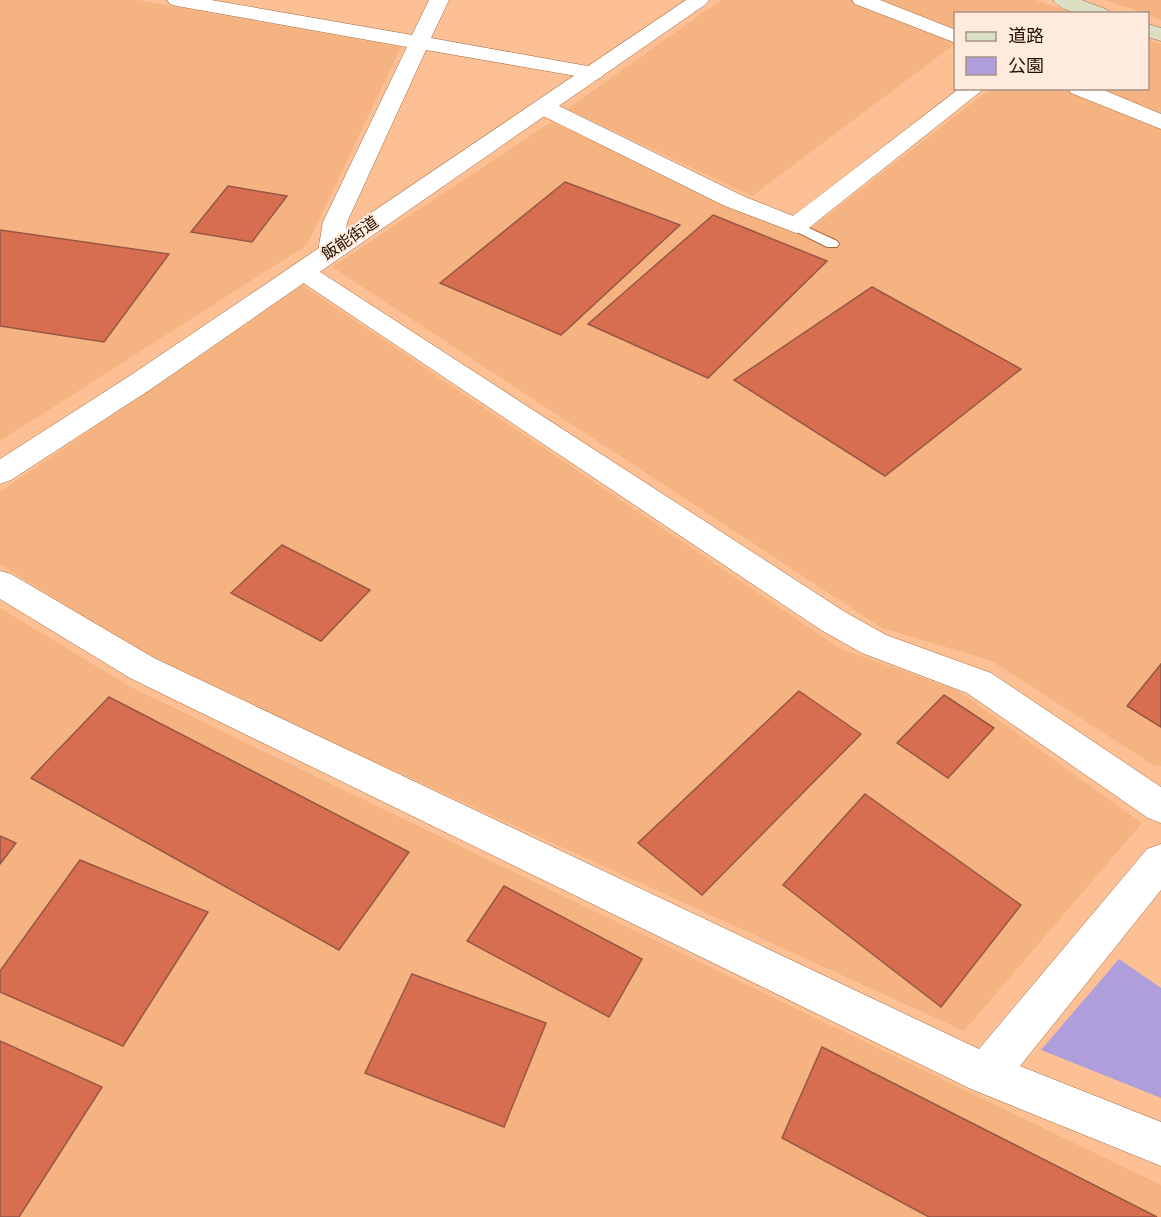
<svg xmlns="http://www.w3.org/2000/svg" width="1161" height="1217" font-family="Cabin,'Noto Sans JP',sans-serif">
<rect width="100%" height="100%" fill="#fcc094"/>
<g fill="#f5b382">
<polygon points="0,0 137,0 401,47 307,245 0,441"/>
<polygon points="721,0 1035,0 1073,13 956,14 955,44 752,196 567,109"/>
<polygon points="1104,0 1161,0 1161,20 1148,14"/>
<polygon points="1148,40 1161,44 1161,114 1097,89 1148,88"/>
<polygon points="990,89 1063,89 1161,128 1161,766 1155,766 992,661 882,628 332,267 551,122 801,236"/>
<polygon points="302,285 841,649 957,690 1142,823 964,1031 150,659 0,564 0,492"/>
<polygon points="0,608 131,687 1161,1185 1161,1217 0,1217"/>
</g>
<polygon fill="#af9edc" points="1119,959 1161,988 1161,1098 1041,1050"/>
<g fill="#d86e50" stroke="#975745" stroke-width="1.5">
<polygon points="565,182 680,225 561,335 440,283"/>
<polygon points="228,186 287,196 252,242 191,232"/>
<polygon points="713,215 827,261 708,378 588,324"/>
<polygon points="0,230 169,254 104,342 0,326"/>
<polygon points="872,287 1021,369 885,476 734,380"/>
<polygon points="282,545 370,590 321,641 231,593"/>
<polygon points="1161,664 1161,727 1127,706"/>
<polygon points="799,691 861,734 702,895 638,843"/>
<polygon points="944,695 994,728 948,778 897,743"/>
<polygon points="109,697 409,852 339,950 31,778"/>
<polygon points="865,794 1021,905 941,1007 783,885"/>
<polygon points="0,836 16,843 0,864"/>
<polygon points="80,860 208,912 123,1046 0,992 0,971"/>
<polygon points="504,886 642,959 609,1017 467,941"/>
<polygon points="412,974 546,1023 504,1127 365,1073"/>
<polygon points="0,1041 102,1087 19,1217 0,1217"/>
<polygon points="822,1047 1157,1217 929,1217 782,1138"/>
</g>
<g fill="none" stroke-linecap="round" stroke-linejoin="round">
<g stroke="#a16a41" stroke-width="2">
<polygon id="service" points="796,222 837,241 839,244 837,247 827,247 791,229 789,226"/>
</g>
<g stroke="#a16a41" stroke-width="1">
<g id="minor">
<polygon points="167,0 211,0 412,35 429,0 449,0 431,38 593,67 601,68 604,73 601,78 593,79 426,50 347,222 344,251 340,256 331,259 322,256 318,251 323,222 407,47 177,6 170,4"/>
<polygon points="852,0 880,0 956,30 956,43 855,4"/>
<polygon points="960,88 985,88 805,231 796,233 725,206 535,112 532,107 535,102 543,100 551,102 743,196 793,216"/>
<polygon points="1068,88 1099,88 1161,114 1161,129 1071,93"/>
<polygon points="302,263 311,266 845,612 886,635 991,673 1161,787 1161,823 1148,818 967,693 862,653 821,630 293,276 289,271 293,266"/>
<polygon points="0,571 11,574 154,658 979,1049 1147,849 1161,844 1161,890 1020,1066 1161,1122 1161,1166 971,1089 130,678 0,599"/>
</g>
</g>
<g stroke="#a16a41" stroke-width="1">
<polygon id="tertiary" points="686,0 709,0 706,4 151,389 11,480 0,484 0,459 131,375"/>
</g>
<g stroke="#a16a41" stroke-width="1">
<g id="secondary">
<path d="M1053 0H1082L1108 10 1111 14C1094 14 1064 16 1053 0Z"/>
<polygon points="1148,24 1161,28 1161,41 1148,37"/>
</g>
</g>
<use href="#service" fill="#fff" fill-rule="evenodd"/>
<use href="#minor" fill="#fff" fill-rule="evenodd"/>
<use href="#tertiary" fill="#fff" fill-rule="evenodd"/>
<use href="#secondary" fill="#dbdfc3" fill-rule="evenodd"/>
</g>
<g text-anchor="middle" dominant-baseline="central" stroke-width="4.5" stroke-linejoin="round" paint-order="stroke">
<g font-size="16" fill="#261102" stroke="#feebde">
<text transform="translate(350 238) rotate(-34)">飯能街道</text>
</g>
</g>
<rect x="954" y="12" width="195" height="78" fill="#feebde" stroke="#a89486" stroke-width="1.5"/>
<rect x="966" y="32" width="30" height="9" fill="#dbdfc3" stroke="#a89486" stroke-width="1.5"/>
<text x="1008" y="42" font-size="18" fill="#261102">道路</text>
<rect x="966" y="57" width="30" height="18" fill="#af9edc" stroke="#a89486" stroke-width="1.5"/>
<text x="1008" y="72" font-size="18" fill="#261102">公園</text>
</svg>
